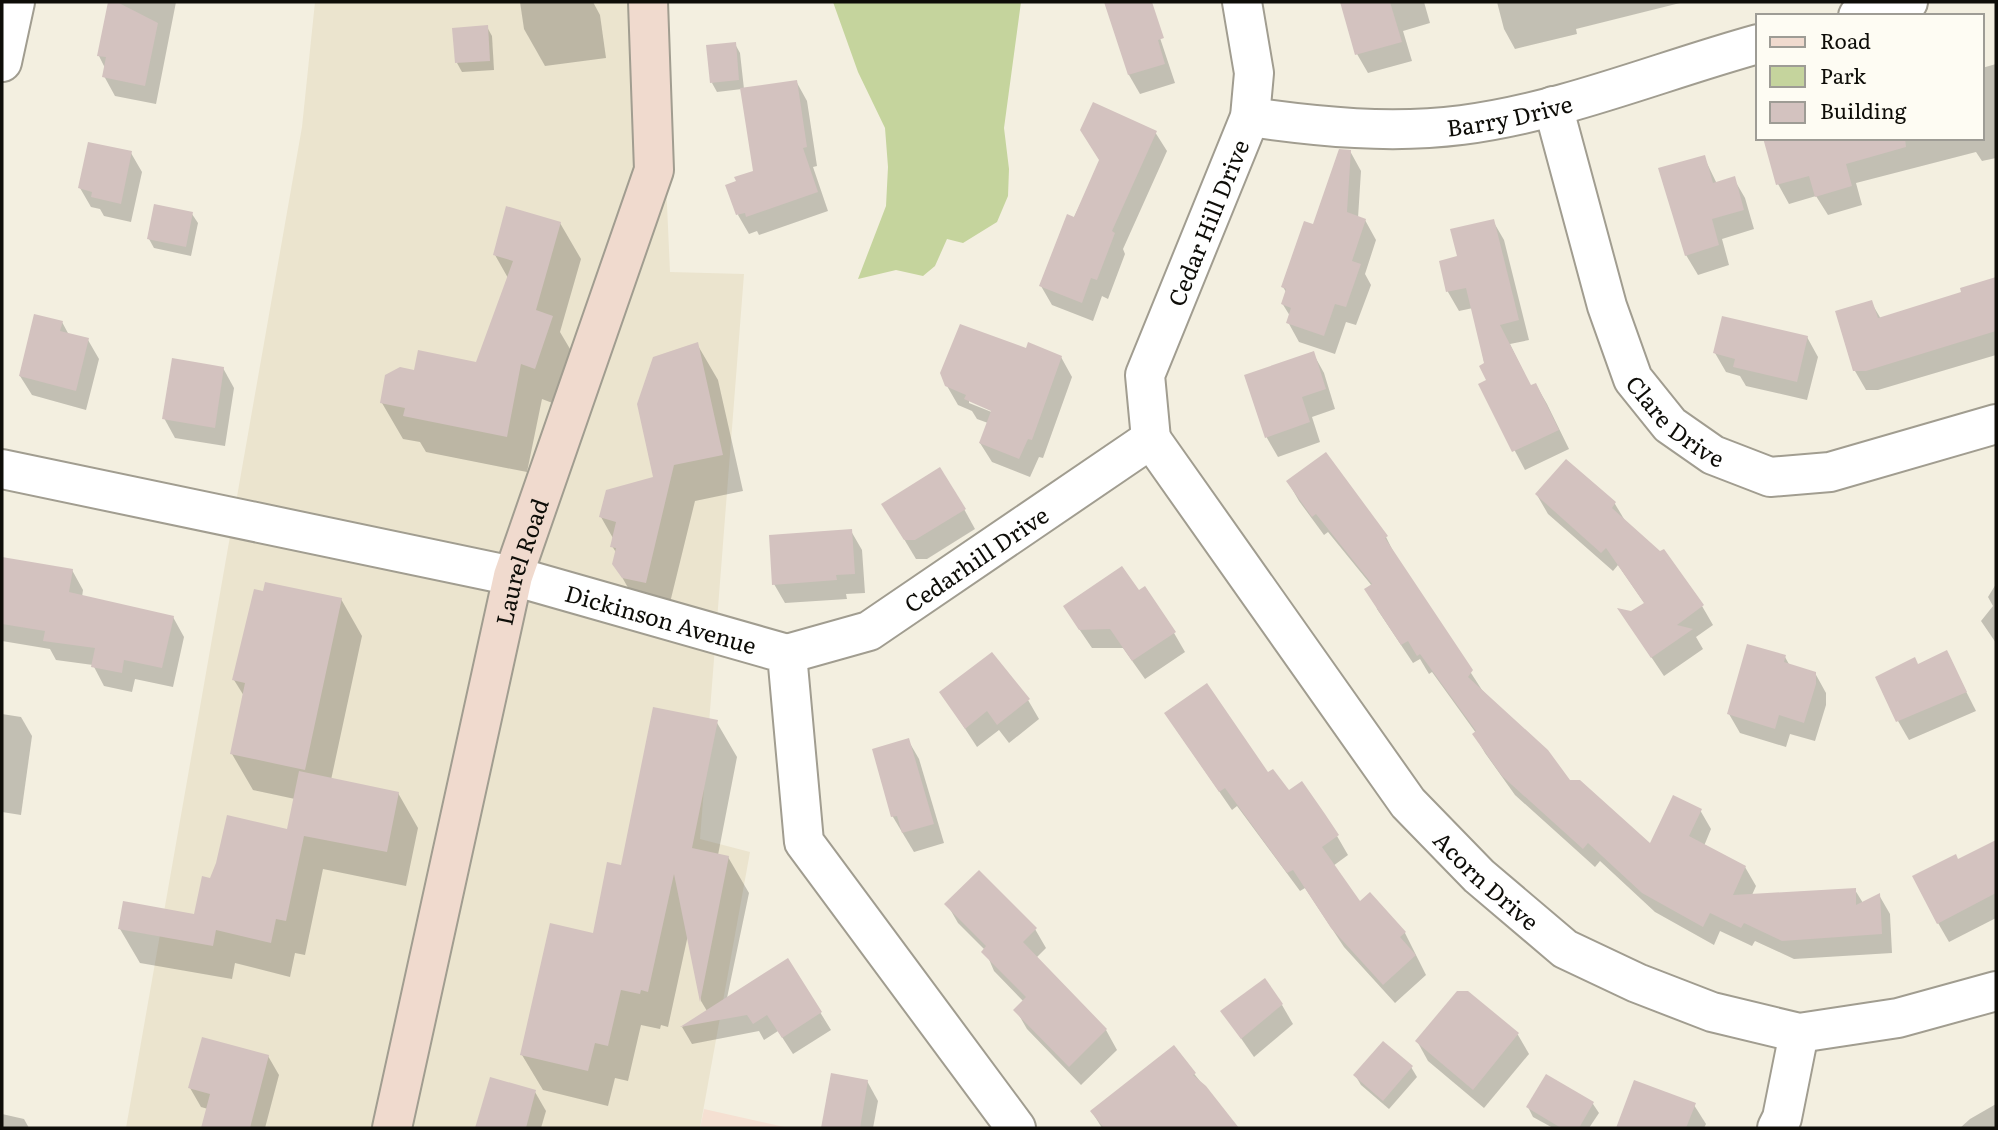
<svg xmlns="http://www.w3.org/2000/svg" width="1998" height="1130" font-family="Literata,serif">
<rect width="100%" height="100%" fill="#f3efe0"/>
<polygon fill="#ebe4ce" points="315,2 658,2 670,272 744,274 700,839 750,852 700,1128 126,1128 302,127"/>
<polygon fill="#f5e0d2" points="704,1109 789,1128 700,1128"/>
<polygon fill="#c5d49d" points="833,2 1021,2 1004,128 1009,169 1008,196 997,222 963,243 947,239 935,266 923,276 896,270 858,279 886,206 888,167 885,128 858,72"/>
<g fill="#0003" fill-rule="evenodd">
<polygon points="110,2 176,2 156,104 115,96 104,76 105,68 99,56"/>
<polygon points="520,2 593,2 600,15 606,58 545,66 524,29"/>
<polygon points="1342,2 1424,2 1430,23 1403,31 1412,61 1368,73 1357,54"/>
<polygon points="1497,2 1684,2 1576,29 1577,34 1515,49 1504,29"/>
<polygon points="487,27 492,36 494,70 462,72 457,63"/>
<polygon points="1115,29 1160,38 1175,83 1140,94 1129,75"/>
<polygon points="735,44 740,53 744,89 796,81 807,101 817,166 813,167 828,211 759,235 757,231 749,234 738,215 755,172 742,89 717,92 712,83"/>
<polygon points="1996,64 1996,158 1982,161 1976,152 1856,183 1862,205 1828,215 1816,196 1789,204 1778,184 1785,138 1982,138 1982,68"/>
<polygon points="1155,132 1167,151 1123,249 1125,254 1108,299 1102,296 1093,321 1052,305 1041,286 1101,161"/>
<polygon points="1350,151 1361,171 1358,218 1365,220 1376,240 1365,274 1371,285 1356,325 1346,322 1335,354 1299,342 1288,322 1290,316 1282,303 1286,292 1283,287"/>
<polygon points="131,153 142,172 131,222 104,216 100,209 91,207 80,188"/>
<polygon points="1704,157 1717,184 1734,179 1745,198 1754,229 1722,239 1729,265 1698,275 1686,255"/>
<polygon points="192,214 198,223 191,256 154,248 149,239"/>
<polygon points="1493,221 1504,240 1529,340 1510,344 1531,387 1536,385 1547,404 1569,449 1525,470 1480,385 1488,381 1473,308 1459,311 1448,292 1441,263 1459,258"/>
<polygon points="560,223 581,259 560,332 573,354 555,404 542,399 527,472 426,452 420,442 403,439 382,403 415,372 477,364 508,278 495,255"/>
<polygon points="1996,279 1996,355 1878,390 1866,390 1855,371 1871,302 1881,319 1963,293 1962,289"/>
<polygon points="62,322 69,335 88,340 99,359 86,410 32,395 20,376"/>
<polygon points="1807,337 1818,357 1807,400 1746,386 1740,376 1726,372 1715,353"/>
<polygon points="697,344 718,380 743,491 695,501 666,619 635,600 614,563 617,554 612,546 614,540 601,517 655,478"/>
<polygon points="1313,353 1324,373 1335,409 1312,417 1320,442 1278,457 1267,438 1246,376"/>
<path d="M1061 357 1072 377 1043 458 1039 457 1030 477 992 462 980 443 988 423 977 419 972 411 958 405 947 386ZM969 399 1000 412 999 415 969 403Z"/>
<polygon points="223,368 234,388 225,446 175,438 164,418"/>
<polygon points="1326,454 1386,537 1396,557 1482,690 1569,782 1651,846 1700,810 1711,829 1704,846 1745,867 1756,886 1752,895 1855,890 1863,903 1879,895 1890,914 1892,953 1794,959 1755,941 1752,946 1720,931 1714,945 1655,912 1600,861 1595,867 1515,795 1485,753 1474,734 1476,733 1432,672 1429,674 1420,659 1413,663 1377,609 1372,586 1328,532 1324,535 1299,501 1288,482"/>
<polygon points="1566,461 1615,504 1627,524 1702,606 1713,625 1696,637 1703,649 1664,676 1631,627 1631,613 1645,604 1618,565 1613,571 1548,514 1537,495"/>
<polygon points="964,509 975,529 927,559 916,559 895,524"/>
<polygon points="851,531 862,550 865,593 846,594 847,599 785,603 774,584"/>
<polygon points="2,559 72,570 83,590 82,597 173,617 184,637 173,687 135,679 132,692 104,686 93,665 56,660 50,649 2,641"/>
<polygon points="1996,584 1996,643 1981,621 1993,606 1988,597"/>
<polygon points="264,593 341,599 362,636 331,780 398,793 418,828 406,886 323,869 305,955 295,953 290,977 235,963 232,979 140,963 120,929 196,916 211,881 288,831 295,799 253,790 232,754 244,696 234,680"/>
<polygon points="1139,593 1174,633 1185,652 1145,679 1123,648 1092,648 1077,626"/>
<polygon points="1946,652 1976,711 1909,740 1898,721 1918,666"/>
<polygon points="1785,657 1790,666 1815,673 1826,693 1826,705 1815,741 1790,734 1786,747 1740,733 1729,714"/>
<polygon points="941,692 1028,700 1039,719 1009,743 999,730 977,747"/>
<polygon points="2,714 21,717 32,736 21,815 2,812"/>
<polygon points="716,721 737,757 718,855 728,857 749,893 727,998 788,960 831,1030 793,1054 778,1031 764,1040 759,1031 692,1044 682,1027 707,1011 701,1001 688,935 668,1027 661,1025 660,1029 641,1025 628,1081 615,1078 608,1106 543,1090 522,1055 595,935 623,867"/>
<polygon points="1178,732 1268,775 1337,836 1348,855 1333,866 1360,904 1405,933 1426,975 1395,1003 1344,947 1305,888 1300,891 1237,806 1232,810"/>
<polygon points="908,740 919,759 944,843 914,852 893,817 874,750"/>
<polygon points="1996,842 1996,918 1949,942 1938,923 1958,861"/>
<polygon points="947,904 1035,929 1046,948 1036,958 1106,1030 1117,1050 1081,1085 1027,1029 1016,1010 1024,1002 994,971 985,950 958,923"/>
<polygon points="1468,992 1518,1035 1529,1054 1484,1108 1428,1061 1417,1041"/>
<polygon points="1282,1005 1293,1024 1254,1057 1222,1011"/>
<polygon points="1173,1047 1237,1128 1102,1128 1092,1112"/>
<polygon points="268,1056 279,1075 265,1128 203,1128 208,1109 201,1107 190,1088"/>
<polygon points="1411,1067 1417,1077 1389,1109 1361,1085 1355,1075"/>
<polygon points="832,1075 867,1081 878,1101 873,1128 823,1128"/>
<polygon points="1547,1076 1593,1104 1599,1113 1589,1128 1553,1128 1533,1117 1528,1107"/>
<polygon points="491,1080 535,1092 546,1111 541,1128 477,1128"/>
<polygon points="1996,1104 1996,1128 1960,1128 1970,1119"/>
<polygon points="1694,1105 1706,1124 1704,1128 1621,1128 1619,1124"/>
<polygon points="2,1114 24,1119 29,1128 2,1128"/>
</g>
<g fill="#d3c2bf">
<polygon points="108,2 117,2 158,23 145,86 102,77 106,57 97,56"/>
<polygon points="1104,2 1152,2 1164,38 1158,40 1165,64 1128,75"/>
<polygon points="1340,2 1390,2 1402,42 1355,55"/>
<polygon points="488,25 490,61 455,63 452,28"/>
<polygon points="736,42 739,80 710,83 706,45"/>
<polygon points="797,80 807,147 803,148 818,192 746,217 745,213 736,215 725,185 736,181 734,177 753,171 740,88"/>
<polygon points="1093,102 1157,131 1112,231 1115,233 1097,280 1091,278 1082,303 1039,286 1067,214 1074,217 1099,160 1080,130"/>
<polygon points="1763,138 1905,138 1906,147 1846,164 1852,186 1815,197 1809,176 1776,185"/>
<polygon points="88,142 132,151 121,204 91,197 92,192 78,188"/>
<polygon points="1339,149 1351,150 1347,212 1366,219 1352,261 1361,264 1346,307 1335,304 1324,336 1286,323 1291,308 1281,304 1286,289 1281,287 1304,221 1313,224"/>
<polygon points="1705,155 1713,183 1735,176 1744,210 1712,219 1719,245 1685,256 1658,168"/>
<polygon points="154,204 193,212 186,247 147,239"/>
<polygon points="506,206 561,222 536,310 553,316 535,369 521,364 507,437 403,416 405,408 380,403 385,375 400,367 414,370 418,350 476,362 513,261 493,255"/>
<polygon points="1494,219 1519,320 1500,325 1531,385 1536,383 1559,430 1512,452 1478,384 1486,380 1479,366 1484,363 1466,288 1446,292 1439,261 1457,256 1450,229"/>
<polygon points="1996,277 1996,331 1866,371 1853,371 1835,311 1872,300 1878,318 1961,292 1960,288"/>
<polygon points="34,314 63,321 60,331 89,338 76,391 19,376"/>
<polygon points="1722,316 1808,336 1797,382 1733,367 1735,359 1713,353"/>
<polygon points="960,324 1026,348 1028,342 1062,356 1032,440 1028,439 1019,459 979,443 991,411 964,399 966,395 945,386 940,373"/>
<polygon points="698,342 723,455 674,465 646,583 622,578 612,564 616,548 610,547 616,522 599,517 606,490 653,477 637,404 653,357"/>
<polygon points="1314,351 1326,389 1302,397 1310,422 1265,438 1244,375"/>
<polygon points="172,358 224,367 215,428 162,419"/>
<polygon points="1326,452 1388,536 1385,538 1473,670 1468,677 1548,750 1570,780 1580,780 1650,843 1673,795 1702,809 1689,836 1746,866 1733,895 1856,888 1856,905 1880,893 1882,934 1782,941 1744,923 1741,928 1710,913 1703,927 1642,893 1588,843 1583,849 1502,776 1472,734 1476,731 1420,654 1417,656 1408,641 1401,645 1364,589 1372,584 1316,514 1312,517 1286,481"/>
<polygon points="1566,459 1616,502 1612,508 1660,551 1664,549 1704,605 1677,625 1693,629 1651,658 1617,608 1631,611 1644,603 1606,548 1601,553 1535,494"/>
<polygon points="940,467 966,509 915,540 904,540 881,504"/>
<polygon points="852,529 855,574 836,575 837,580 772,585 769,535"/>
<polygon points="2,557 73,569 69,592 174,616 162,668 124,660 122,673 91,667 95,648 43,641 45,631 2,624"/>
<polygon points="1122,566 1139,590 1145,586 1176,632 1132,661 1110,629 1079,630 1063,606"/>
<polygon points="265,582 342,598 305,770 230,754 245,683 232,680 254,589 263,591"/>
<polygon points="1747,644 1786,655 1784,662 1816,672 1816,684 1804,723 1779,715 1775,729 1727,714"/>
<polygon points="1947,650 1967,692 1896,722 1875,677 1915,657 1918,664"/>
<polygon points="992,652 1030,699 997,725 987,711 965,729 939,692"/>
<polygon points="1207,683 1268,772 1273,769 1289,790 1302,781 1325,814 1339,835 1322,847 1360,901 1370,892 1406,932 1400,937 1416,955 1383,985 1331,928 1293,870 1287,873 1225,788 1219,792 1164,713"/>
<polygon points="653,707 718,720 692,848 729,856 700,1002 674,874 648,992 641,990 640,994 621,990 608,1046 595,1043 588,1071 520,1055 550,923 593,933 607,862 621,865"/>
<polygon points="909,738 934,824 902,833 897,816 891,817 872,749"/>
<polygon points="299,771 399,792 387,852 304,836 286,921 276,919 271,943 216,930 213,946 118,929 123,901 194,914 202,876 210,878 216,863 227,815 287,829"/>
<polygon points="1996,840 1996,893 1937,924 1912,876 1956,854 1958,859"/>
<polygon points="979,870 1037,928 1023,942 1107,1029 1069,1067 1013,1010 1026,997 981,952 986,946 944,904"/>
<polygon points="788,958 822,1012 782,1038 767,1015 753,1024 747,1015 680,1027"/>
<polygon points="1265,978 1283,1004 1241,1039 1220,1011"/>
<polygon points="1457,991 1468,991 1519,1033 1473,1090 1415,1041"/>
<polygon points="202,1037 269,1055 250,1128 201,1128 210,1094 188,1088"/>
<polygon points="1383,1041 1413,1066 1383,1101 1353,1075"/>
<polygon points="1174,1045 1196,1073 1193,1075 1206,1086 1239,1128 1104,1128 1090,1111"/>
<polygon points="831,1073 868,1080 860,1128 821,1128"/>
<polygon points="1546,1074 1594,1102 1579,1128 1561,1128 1526,1107"/>
<polygon points="490,1077 536,1090 526,1128 475,1128"/>
<polygon points="1634,1080 1696,1103 1686,1128 1616,1128"/>
</g>
<g fill="none" stroke-linecap="round" stroke-linejoin="round">
<g stroke="#a19d90" stroke-width="42">
<g id="minor">
<polyline points="1858,16 1908,2"/>
<polyline points="2,62 15,2"/>
<path id="s1" d="M1553 106 1607 306 1633 379 1670 425 1713 455 1770 477 1830 472 1996 424"/>
<path id="s2" d="M1250 117C1320 127 1391 134 1462 125 1563 112 1660 71 1758 44"/>
<path id="s3" d="M1151 439 1408 803 1479 876 1565 949 1637 983 1712 1012 1799 1033 1898 1018 1996 991"/>
<path id="s4" d="M1151 439 1145 375 1250 117 1254 73 1242 2"/>
<path id="s5" d="M2 469 513 576 787 654 804 842 1016 1128"/>
<path id="s6" d="M787 654 869 631 1151 439"/>
<polyline points="1777,1128 1782,1118 1799,1033"/>
</g>
</g>
<g stroke="#a19d90" stroke-width="42">
<g id="secondary">
<path id="s7" d="M392 1128 513 576 654 170 648 2"/>
</g>
</g>
<use href="#minor" stroke="#fff" stroke-width="38"/>
<use href="#secondary" stroke="#f0dace" stroke-width="38"/>
</g>
<g text-anchor="middle" dominant-baseline="central" stroke-width="6" stroke-linejoin="round" paint-order="stroke">
<g font-size="23" fill="#0e0d08" stroke="#fefcf3">
<text stroke="none"><textPath href="#s2" startOffset="261">Barry Drive</textPath></text>
<text stroke="none"><textPath href="#s4" startOffset="229">Cedar Hill Drive</textPath></text>
<text stroke="none"><textPath href="#s1" startOffset="345">Clare Drive</textPath></text>
<text stroke="none"><textPath href="#s6" startOffset="214">Cedarhill Drive</textPath></text>
<text stroke="none"><textPath href="#s7" startOffset="581">Laurel Road</textPath></text>
<text stroke="none"><textPath href="#s5" startOffset="676">Dickinson Avenue</textPath></text>
<text stroke="none"><textPath href="#s3" startOffset="556">Acorn Drive</textPath></text>
</g>
</g>
<rect width="1998" height="1130" fill="none" stroke="#0e0d08" stroke-width="7"/>
<rect x="1756" y="14" width="228" height="126" fill="#fefcf3" stroke="#9e9c95" stroke-width="2"/>
<rect x="1770" y="37" width="35" height="10" fill="#f0dace" stroke="#9e9c95" stroke-width="2"/>
<text x="1820" y="49" font-size="21" fill="#0e0d08">Road</text>
<rect x="1770" y="66" width="35" height="21" fill="#c5d49d" stroke="#9e9c95" stroke-width="2"/>
<text x="1820" y="84" font-size="21" fill="#0e0d08">Park</text>
<rect x="1770" y="102" width="35" height="21" fill="#d3c2bf" stroke="#9e9c95" stroke-width="2"/>
<text x="1820" y="119" font-size="21" fill="#0e0d08">Building</text>
</svg>
